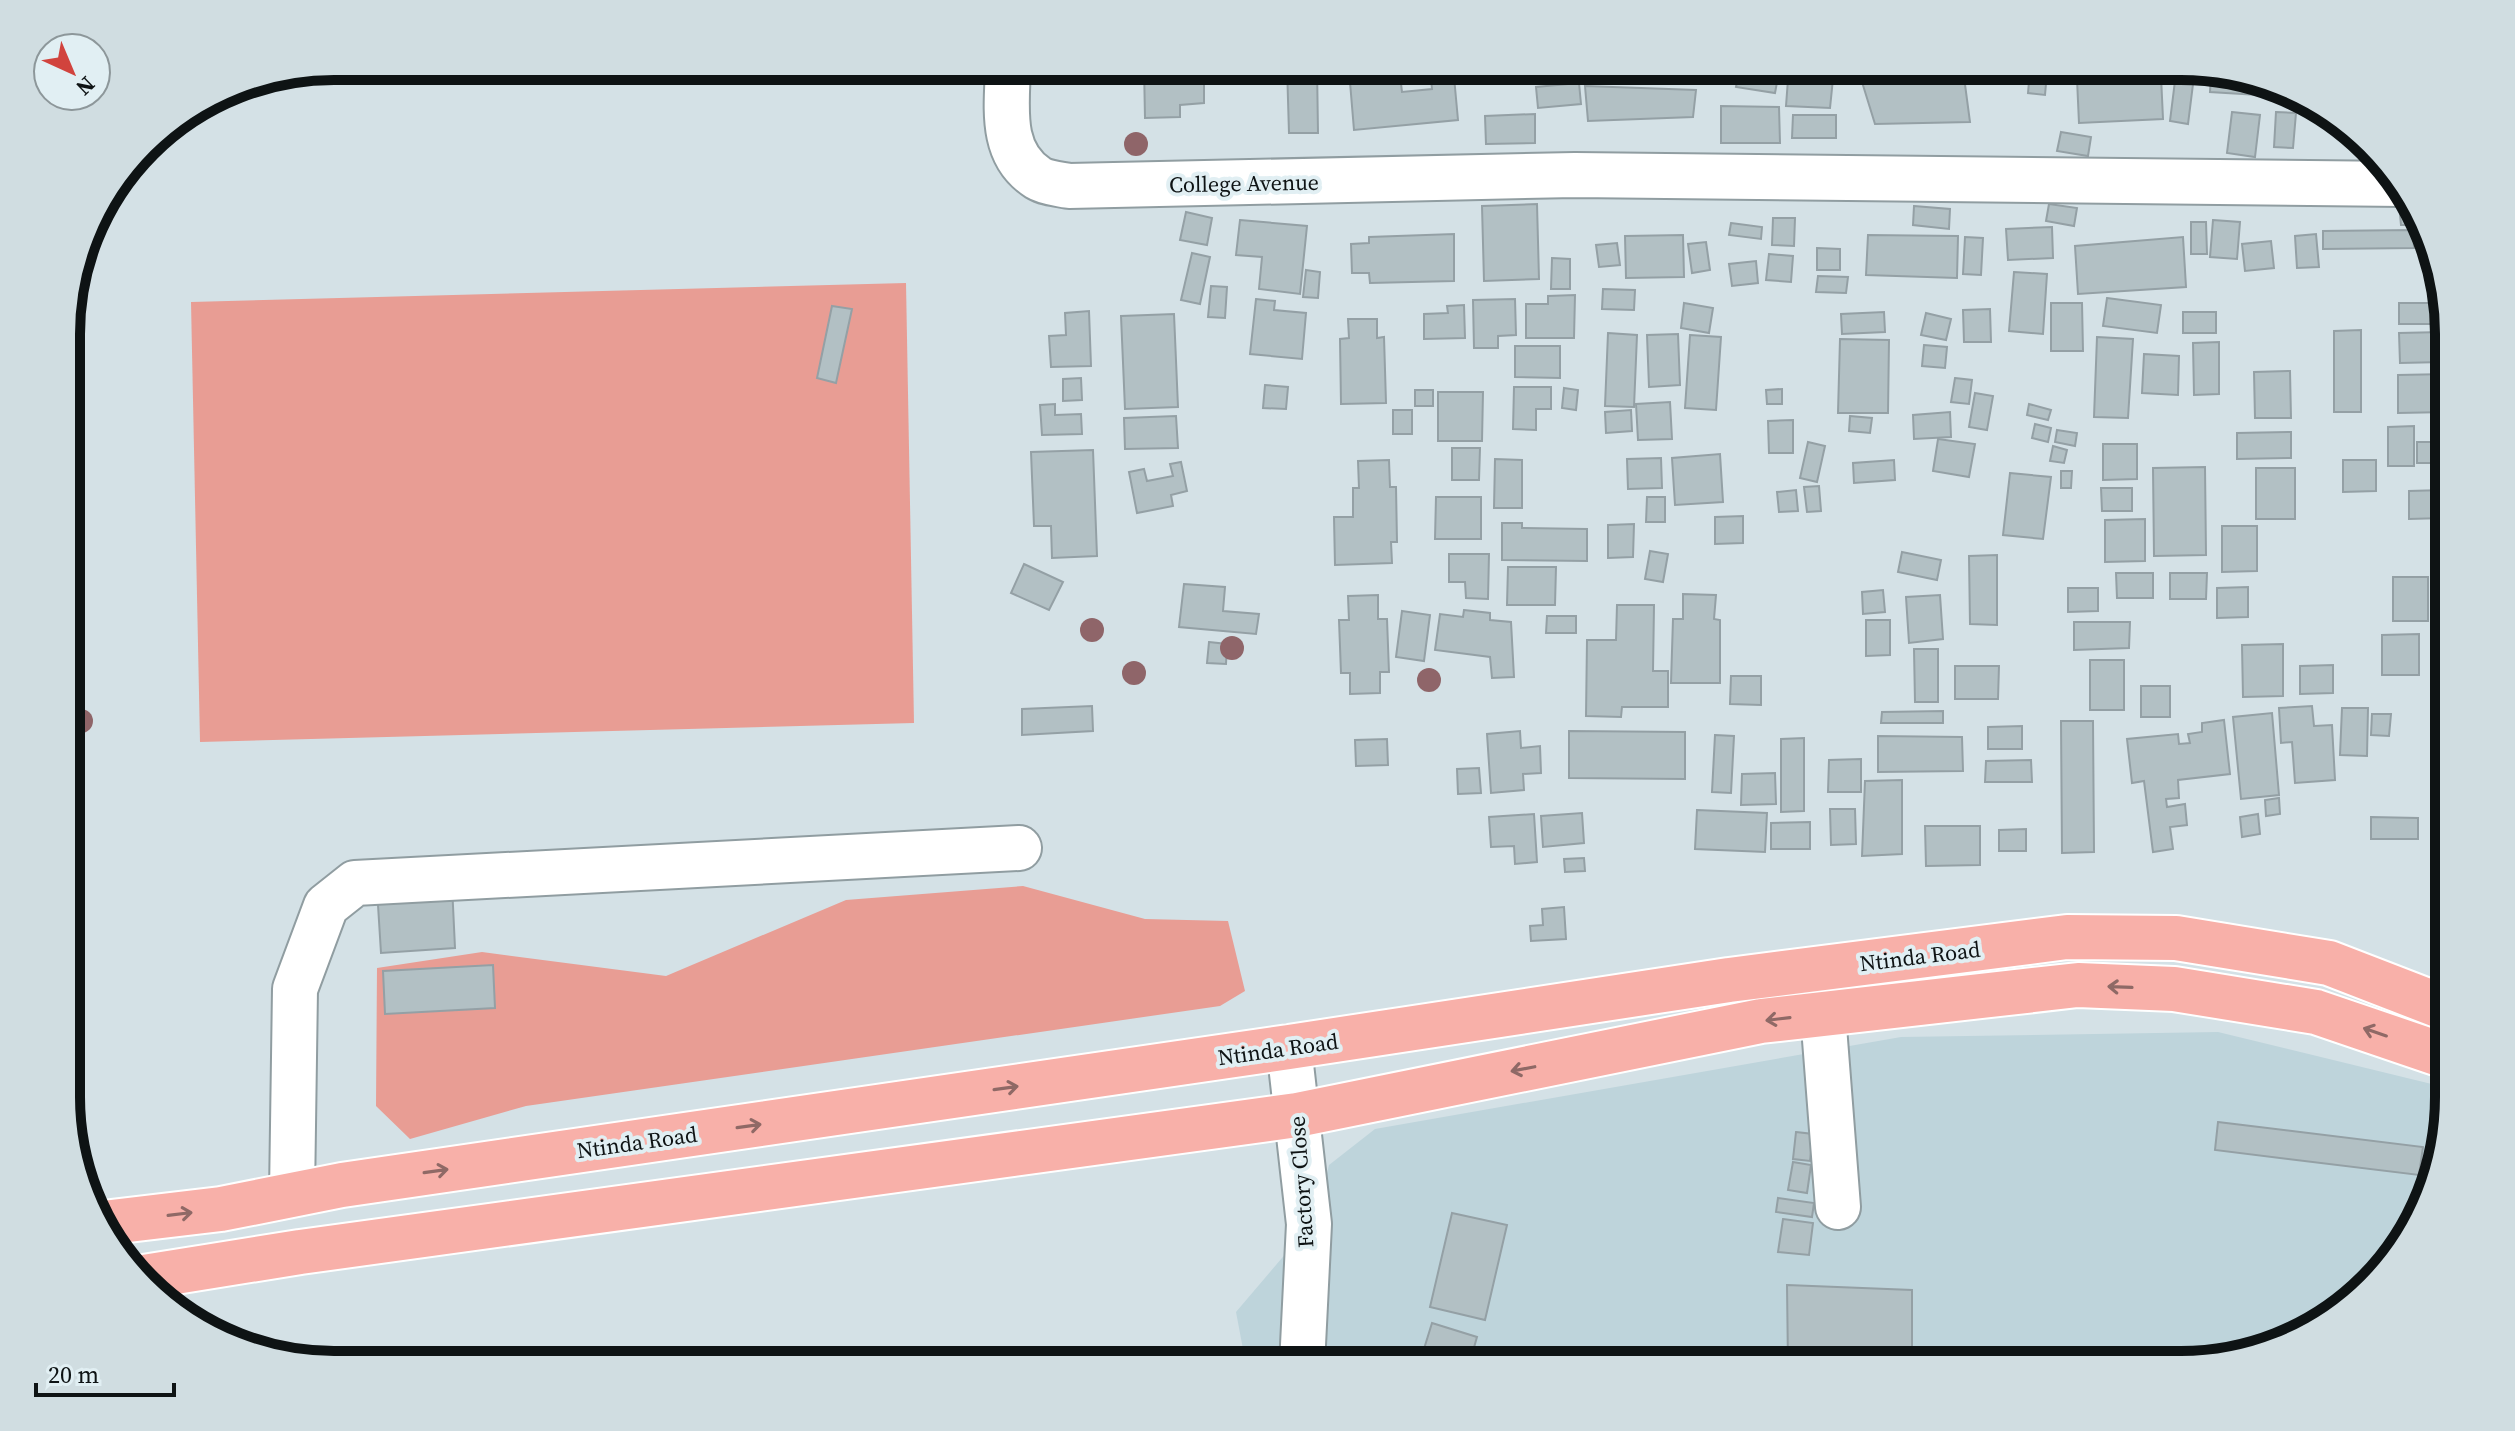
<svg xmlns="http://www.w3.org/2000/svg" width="2515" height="1431" font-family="'Source Serif 4',serif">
<rect width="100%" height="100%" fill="#d4e1e6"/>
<polygon fill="#bed4db" points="2218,1032 2448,1088 2448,1114 2413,1231 2315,1329 2198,1364 1246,1365 1236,1312 1316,1218 1329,1165 1375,1129 1901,1037"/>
<g fill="#e89d94">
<polygon points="906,283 914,723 200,742 191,302"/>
<polygon points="1023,886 1145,919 1228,921 1245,991 1220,1006 526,1106 410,1139 376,1106 377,968 482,952 666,976 846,900"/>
</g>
<g fill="#b2c0c4" stroke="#94a0a5" stroke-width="2">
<polygon points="1144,66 1179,66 1180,76 1204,75 1204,103 1180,105 1180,117 1145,118"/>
<polygon points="1287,66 1317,66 1318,133 1289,133"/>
<polygon points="1399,66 1402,92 1432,89 1430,67 1453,66 1458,120 1354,130 1349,70"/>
<polygon points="1479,66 1535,66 1536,72 1479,76"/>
<polygon points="1618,66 1659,66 1659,74 1618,72"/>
<polygon points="1740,66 1780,66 1775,93 1736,87"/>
<polygon points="1789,66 1834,69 1830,108 1786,106"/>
<polygon points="1880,66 1916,66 1917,73 1880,73"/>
<polygon points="2124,66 2159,66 2158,72 2124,71"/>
<polygon points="2030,70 2047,72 2045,95 2028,93"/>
<polygon points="2211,74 2259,87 2258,95 2210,92"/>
<polygon points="2161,76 2163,119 2079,123 2077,79"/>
<polygon points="1964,77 1970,122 1875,124 1862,82"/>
<polygon points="2175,81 2193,84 2188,124 2170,121"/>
<polygon points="1579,83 1581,104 1538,108 1536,87"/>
<polygon points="1585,86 1696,90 1693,117 1588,121"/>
<polygon points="2309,100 2314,102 2332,118 2307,116"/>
<polygon points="1721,106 1779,107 1780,143 1721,143"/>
<polygon points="2232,112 2260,115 2255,157 2227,153"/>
<polygon points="2276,112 2296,113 2293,148 2274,147"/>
<polygon points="1535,114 1535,143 1486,144 1485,116"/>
<polygon points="1793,115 1836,115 1836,138 1792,138"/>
<polygon points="2061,132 2091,137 2088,156 2057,151"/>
<polygon points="1537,204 1539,279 1484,281 1482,206"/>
<polygon points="2049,204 2077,208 2074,226 2046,221"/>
<polygon points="1914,206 1950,209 1949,229 1913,225"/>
<polygon points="1186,212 1212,218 1207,245 1180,240"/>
<polygon points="2400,214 2414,214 2417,225 2401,225"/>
<polygon points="1773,218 1795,218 1794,246 1772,245"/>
<polygon points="1240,220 1307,226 1300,294 1259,289 1262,257 1236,255"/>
<polygon points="2213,220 2240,222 2237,259 2210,257"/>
<polygon points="2191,222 2206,222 2207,254 2191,254"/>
<polygon points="1731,223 1762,227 1761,239 1729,235"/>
<polygon points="2052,227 2053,258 2008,260 2006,229"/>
<polygon points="2413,230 2414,248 2323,249 2323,231"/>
<polygon points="1454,234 1454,281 1370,283 1369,273 1352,273 1351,244 1369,243 1369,237"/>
<polygon points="2316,234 2319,267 2297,268 2295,236"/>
<polygon points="1683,235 1684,277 1626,278 1625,236"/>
<polygon points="1868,235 1958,236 1957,278 1866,275"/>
<polygon points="1965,237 1983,238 1981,275 1963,274"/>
<polygon points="2183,237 2186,287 2078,294 2075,246"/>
<polygon points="2271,241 2274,268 2245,271 2242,244"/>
<polygon points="1706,242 1710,270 1692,273 1688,244"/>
<polygon points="1617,243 1620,265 1599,267 1596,245"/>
<polygon points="1817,248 1840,249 1840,270 1817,270"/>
<polygon points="1192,253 1210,257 1200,304 1181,300"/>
<polygon points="1769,254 1793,256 1791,282 1766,280"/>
<polygon points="1552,258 1570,259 1570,289 1551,289"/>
<polygon points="1756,261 1758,283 1732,286 1729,264"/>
<polygon points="1306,270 1320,272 1318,298 1303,297"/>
<polygon points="2014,272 2047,274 2043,334 2009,331"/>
<polygon points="1818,276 1848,277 1846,293 1816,292"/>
<polygon points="1211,286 1227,287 1225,318 1208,317"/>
<polygon points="1603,289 1635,290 1634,310 1602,309"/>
<polygon points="1575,295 1574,338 1526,338 1526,304 1548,304 1548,296"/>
<polygon points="2107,298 2161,305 2157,333 2103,326"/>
<polygon points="1256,299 1275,301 1274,310 1306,313 1302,359 1250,354"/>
<polygon points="1515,299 1516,335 1498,336 1498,348 1474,348 1473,300"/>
<polygon points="1684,303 1713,308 1709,333 1681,328"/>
<polygon points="2051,303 2082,303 2083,351 2051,351"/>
<rect x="2399" y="303" width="36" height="21"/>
<polygon points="1464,305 1465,338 1424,339 1424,314 1448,313 1447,306"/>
<polygon points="832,306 852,309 836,383 817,378"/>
<polygon points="1990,309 1991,342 1964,342 1963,310"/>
<polygon points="1089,311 1091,366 1051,367 1049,336 1066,335 1065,313"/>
<polygon points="1884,312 1885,332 1842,334 1841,314"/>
<rect x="2183" y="312" width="33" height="21"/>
<polygon points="1926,313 1951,319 1946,340 1921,335"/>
<polygon points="1174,314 1178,407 1125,409 1121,316"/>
<polygon points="1348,319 1377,319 1377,338 1384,337 1386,403 1341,404 1340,339 1349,338"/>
<polygon points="2361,330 2361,412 2334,412 2334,331"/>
<polygon points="2443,332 2443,362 2400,363 2399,333"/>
<polygon points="1608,333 1637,335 1634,407 1605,406"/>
<polygon points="1678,334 1680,385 1649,387 1647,335"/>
<polygon points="1690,335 1721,337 1716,410 1685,408"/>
<polygon points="2097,337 2133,339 2128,418 2094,417"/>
<polygon points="1840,339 1889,340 1888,413 1838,413"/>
<polygon points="2219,342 2219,394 2194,395 2193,343"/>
<polygon points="1924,345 1947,347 1945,368 1922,366"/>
<polygon points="1515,346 1560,346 1560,378 1515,377"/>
<polygon points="2144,354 2179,356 2178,395 2142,393"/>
<polygon points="2290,371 2291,418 2255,418 2254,372"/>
<polygon points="2448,374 2448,412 2398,413 2398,375"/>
<polygon points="1081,378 1082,400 1063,401 1063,379"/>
<polygon points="1955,378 1972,380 1969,404 1951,402"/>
<polygon points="1265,385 1288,387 1286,409 1263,408"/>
<polygon points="1514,387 1551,387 1551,409 1536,409 1536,430 1513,429"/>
<polygon points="1564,388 1578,390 1576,410 1562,408"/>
<polygon points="1782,389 1782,404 1767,404 1766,390"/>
<rect x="1415" y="390" width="18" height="16"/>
<polygon points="1438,392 1483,392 1482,441 1438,441"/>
<polygon points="1975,393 1993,396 1987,430 1969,427"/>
<polygon points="1670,402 1672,439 1638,440 1636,404"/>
<polygon points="1055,404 1055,415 1081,414 1082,434 1042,435 1040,405"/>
<polygon points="2029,404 2051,410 2048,420 2027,415"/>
<rect x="1393" y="410" width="19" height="24"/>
<polygon points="1631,410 1632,431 1606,433 1605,412"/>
<polygon points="1950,412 1951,437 1914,439 1913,415"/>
<polygon points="1176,416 1178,448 1125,449 1124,418"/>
<polygon points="1850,416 1872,418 1870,433 1849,431"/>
<polygon points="1793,420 1793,453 1769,453 1768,421"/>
<polygon points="2035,424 2051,428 2048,442 2032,438"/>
<polygon points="2414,426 2414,466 2388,466 2388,427"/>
<polygon points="2057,430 2077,433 2075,446 2055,442"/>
<polygon points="2291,432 2291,458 2237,459 2237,433"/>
<polygon points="1938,439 1975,444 1969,477 1933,471"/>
<polygon points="1808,442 1825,446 1817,482 1800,478"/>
<rect x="2417" y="442" width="31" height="21"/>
<polygon points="2103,444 2137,444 2137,479 2103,480"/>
<polygon points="2053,446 2067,450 2064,463 2050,461"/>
<polygon points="1452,448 1480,448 1479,480 1452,480"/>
<polygon points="1093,450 1097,556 1052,558 1051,526 1034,526 1031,452"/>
<polygon points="1720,454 1723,502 1675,505 1672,458"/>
<polygon points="1661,458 1662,488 1628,489 1627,459"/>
<polygon points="1495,459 1522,460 1522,508 1494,508"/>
<polygon points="1389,460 1390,487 1396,487 1397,542 1391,542 1392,563 1335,565 1334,517 1353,517 1353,488 1359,488 1358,461"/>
<polygon points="1894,460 1895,480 1854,483 1853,463"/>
<polygon points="2343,460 2376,460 2376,491 2343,492"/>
<polygon points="1181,462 1187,491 1171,495 1173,506 1137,513 1129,472 1144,469 1147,481 1173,476 1170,464"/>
<polygon points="2205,467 2206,555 2154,556 2153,468"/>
<rect x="2256" y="468" width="39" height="51"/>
<polygon points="2061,471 2072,471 2071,488 2061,488"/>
<polygon points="2010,473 2051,477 2043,539 2003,535"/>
<polygon points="1819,486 1821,511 1807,512 1804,487"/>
<polygon points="2101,488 2132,488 2132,511 2102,511"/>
<polygon points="1796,490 1798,511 1779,512 1777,492"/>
<polygon points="2444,490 2444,518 2409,519 2409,491"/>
<polygon points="1436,497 1481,497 1481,539 1435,539"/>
<polygon points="1647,497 1665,497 1665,522 1646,522"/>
<polygon points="1743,516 1743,543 1715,544 1715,517"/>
<polygon points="2145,519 2145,561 2105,562 2105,520"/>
<polygon points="1502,523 1522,523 1522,528 1587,529 1587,561 1502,560"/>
<polygon points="1634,524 1633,557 1608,558 1608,525"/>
<polygon points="2222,526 2257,526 2257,571 2222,572"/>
<polygon points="1650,551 1668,554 1663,582 1645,579"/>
<polygon points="1902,552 1941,560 1937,580 1898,572"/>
<polygon points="1449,554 1489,554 1488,599 1466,598 1465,582 1449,582"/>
<polygon points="1997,555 1997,625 1970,624 1969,556"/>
<polygon points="1024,564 1063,582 1049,610 1011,593"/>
<polygon points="1508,567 1556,567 1555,605 1507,605"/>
<polygon points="2116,573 2153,573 2153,598 2117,598"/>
<polygon points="2170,573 2207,573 2206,599 2170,599"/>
<rect x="2393" y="577" width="35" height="44"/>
<polygon points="1184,584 1225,587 1223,611 1259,614 1256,634 1179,627"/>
<polygon points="2248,587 2248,617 2217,618 2217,588"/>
<polygon points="2068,588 2098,588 2098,611 2068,612"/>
<polygon points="1883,590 1885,612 1863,614 1862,592"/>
<polygon points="1683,594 1716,595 1714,619 1720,620 1720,683 1671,683 1673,619 1683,619"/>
<polygon points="1378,595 1378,619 1387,619 1389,672 1380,672 1380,693 1350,694 1350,673 1341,673 1339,620 1349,620 1348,596"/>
<polygon points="1940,595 1943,639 1909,643 1906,597"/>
<polygon points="1617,605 1654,605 1653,671 1668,671 1668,707 1622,707 1621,717 1586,716 1587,640 1616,640"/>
<polygon points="1464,610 1490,613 1490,620 1511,622 1514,677 1492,678 1490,657 1435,650 1440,614 1463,617"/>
<polygon points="1402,611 1430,615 1424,661 1396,657"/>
<polygon points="1547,616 1576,616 1576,633 1546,633"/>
<polygon points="1866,620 1890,620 1890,655 1866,656"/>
<polygon points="2074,622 2130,622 2129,648 2074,650"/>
<polygon points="2419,634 2419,675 2382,675 2382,635"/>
<polygon points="2448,638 2448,665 2432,665 2432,639"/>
<polygon points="1209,642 1227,644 1226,664 1207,663"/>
<polygon points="2283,644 2283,696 2243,697 2242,645"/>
<polygon points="1914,649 1938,649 1938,702 1915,702"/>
<rect x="2090" y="660" width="34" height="50"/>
<polygon points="2333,665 2333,693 2300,694 2300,666"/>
<polygon points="1955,666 1999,666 1998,699 1955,699"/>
<polygon points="1731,676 1761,676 1761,705 1730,704"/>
<polygon points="2442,685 2448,685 2448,715 2443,715"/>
<rect x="2141" y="686" width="29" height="31"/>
<polygon points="1092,706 1093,731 1022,735 1022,709"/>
<polygon points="2312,706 2314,726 2332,725 2335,780 2295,783 2292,742 2281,743 2279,708"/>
<polygon points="2342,708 2368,708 2367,756 2340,755"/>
<polygon points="1943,711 1943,723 1881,723 1882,712"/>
<polygon points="2272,713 2279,795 2241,799 2233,717"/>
<polygon points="2372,714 2391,714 2389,736 2371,735"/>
<polygon points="2224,720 2230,774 2178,780 2179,798 2166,799 2167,807 2185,804 2187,825 2170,827 2173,849 2153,852 2144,781 2132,783 2127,739 2178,734 2179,744 2190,743 2188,734 2202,732 2202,723"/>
<polygon points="2061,721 2093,721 2094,852 2062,853"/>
<polygon points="2022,726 2022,749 1988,749 1988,727"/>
<polygon points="1520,731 1521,748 1540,746 1541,773 1523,774 1524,790 1491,793 1487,734"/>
<polygon points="1569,731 1685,732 1685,779 1569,778"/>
<polygon points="1715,735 1734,736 1731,793 1712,792"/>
<polygon points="1878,736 1962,737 1963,771 1878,772"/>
<polygon points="1804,738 1804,811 1781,812 1781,739"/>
<polygon points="1387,739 1388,765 1356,766 1355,740"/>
<polygon points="1861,759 1861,792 1828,792 1829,760"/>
<polygon points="2031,760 2032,782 1985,782 1986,761"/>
<polygon points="1479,768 1481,793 1458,794 1457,769"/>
<polygon points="1775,773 1776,804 1741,805 1742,774"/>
<polygon points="1902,780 1902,854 1862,856 1865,781"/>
<polygon points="2279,798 2280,814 2266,816 2265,800"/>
<polygon points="1830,809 1855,809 1856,844 1831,845"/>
<polygon points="1697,810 1767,813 1765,852 1695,849"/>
<polygon points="1582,813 1584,843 1543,847 1541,816"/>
<polygon points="1534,814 1537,862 1515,864 1514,846 1491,847 1489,817"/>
<polygon points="2258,814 2260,834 2242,837 2240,817"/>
<polygon points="2371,817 2418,818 2418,839 2371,839"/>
<polygon points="1810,822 1810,849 1771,849 1771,823"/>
<polygon points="1925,826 1980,826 1980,865 1926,866"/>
<polygon points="2026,829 2026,851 1999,851 1999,830"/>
<polygon points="1584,858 1585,871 1565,872 1564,859"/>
<polygon points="452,885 455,948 381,953 377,889"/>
<polygon points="1564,907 1566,939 1531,941 1530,926 1543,925 1542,909"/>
<polygon points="493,965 495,1008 385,1014 383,971"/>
<polygon points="2218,1122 2423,1147 2419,1175 2215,1150"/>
<polygon points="1796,1132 1813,1134 1810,1161 1793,1159"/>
<polygon points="1793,1162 1811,1165 1807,1193 1788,1190"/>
<polygon points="1778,1198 1814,1203 1812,1217 1776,1212"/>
<polygon points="1452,1213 1507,1225 1485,1320 1430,1307"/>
<polygon points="1783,1219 1813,1223 1809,1255 1778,1252"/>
<polygon points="1787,1285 1912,1290 1912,1365 1788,1365"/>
<polygon points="1432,1323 1477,1337 1469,1365 1419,1365"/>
</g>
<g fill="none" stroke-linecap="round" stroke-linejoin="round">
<g stroke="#909da1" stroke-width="48">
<g id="minor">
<path d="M1008 66C1007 106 999 153 1038 178 1046 183 1059 184 1069 186L1575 175 2403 184"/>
<polyline points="1823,1014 1838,1207"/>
<polyline points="1289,1047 1309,1224 1302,1365"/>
<polyline points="292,1194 295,989 326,906 355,883 1019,848"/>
</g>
</g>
<g stroke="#fff" stroke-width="48">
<g id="major">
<polyline points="103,1223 221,1209 342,1185 1289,1047 1729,980 2067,937 2176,938 2329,963 2448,1009"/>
<polyline points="144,1277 300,1252 1297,1115 1761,1021 2078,985 2174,989 2316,1012 2448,1057"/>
</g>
</g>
<use href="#minor" stroke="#fff" stroke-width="44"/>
<use href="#major" stroke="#f8b0a9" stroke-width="44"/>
</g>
<g fill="#8f6569">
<circle cx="1136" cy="144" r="12"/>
<circle cx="1092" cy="630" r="12"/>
<circle cx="1232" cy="648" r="12"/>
<circle cx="1134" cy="673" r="12"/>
<circle cx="1429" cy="680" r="12"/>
<circle cx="81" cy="721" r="12"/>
</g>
<defs><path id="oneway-shaft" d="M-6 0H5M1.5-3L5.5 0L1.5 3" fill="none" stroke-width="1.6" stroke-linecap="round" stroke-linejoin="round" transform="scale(2)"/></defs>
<g stroke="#8f6966">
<use href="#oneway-shaft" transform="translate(2120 987) rotate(-178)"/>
<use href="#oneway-shaft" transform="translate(1778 1019) rotate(173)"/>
<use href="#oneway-shaft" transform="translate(2375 1032) rotate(-161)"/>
<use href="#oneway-shaft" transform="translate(1523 1069) rotate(169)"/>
<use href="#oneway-shaft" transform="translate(1006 1088) rotate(-8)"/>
<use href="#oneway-shaft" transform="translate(749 1126) rotate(-8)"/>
<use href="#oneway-shaft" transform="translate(436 1171) rotate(-8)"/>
<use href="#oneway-shaft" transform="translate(180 1214) rotate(-7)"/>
</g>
<g text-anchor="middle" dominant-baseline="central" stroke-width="8" stroke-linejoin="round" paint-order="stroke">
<g font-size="22" fill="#0e1314" stroke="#e1eff3">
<text transform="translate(1244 183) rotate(-1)">College Avenue</text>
<text transform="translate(1920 956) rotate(-7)">Ntinda Road</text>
<text transform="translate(1278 1049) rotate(-8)">Ntinda Road</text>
<text transform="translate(637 1142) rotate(-8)">Ntinda Road</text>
<text transform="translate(1301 1182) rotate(-94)">Factory Close</text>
</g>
</g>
<path d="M0 0H2515V1431H0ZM334 80H2181A254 254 0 0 1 2435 334V1097A254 254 0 0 1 2181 1351H334A254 254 0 0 1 80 1097V334A254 254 0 0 1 334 80Z" fill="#d0dde1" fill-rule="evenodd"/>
<path fill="none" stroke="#0e1314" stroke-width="10" d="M334 80H2181A254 254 0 0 1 2435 334V1097A254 254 0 0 1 2181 1351H334A254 254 0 0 1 80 1097V334A254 254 0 0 1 334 80Z"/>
<g transform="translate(72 72) rotate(136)"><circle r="38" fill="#e1eff3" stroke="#8d979a" stroke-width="2"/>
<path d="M0-6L14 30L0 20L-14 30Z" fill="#d1433d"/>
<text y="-12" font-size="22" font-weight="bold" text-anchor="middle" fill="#0e1314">N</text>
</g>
<path d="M36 1383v12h138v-12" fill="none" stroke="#0e1314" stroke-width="4"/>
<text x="48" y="1383" font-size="24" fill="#0e1314" stroke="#e1eff3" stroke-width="6" paint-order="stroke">20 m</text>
</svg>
